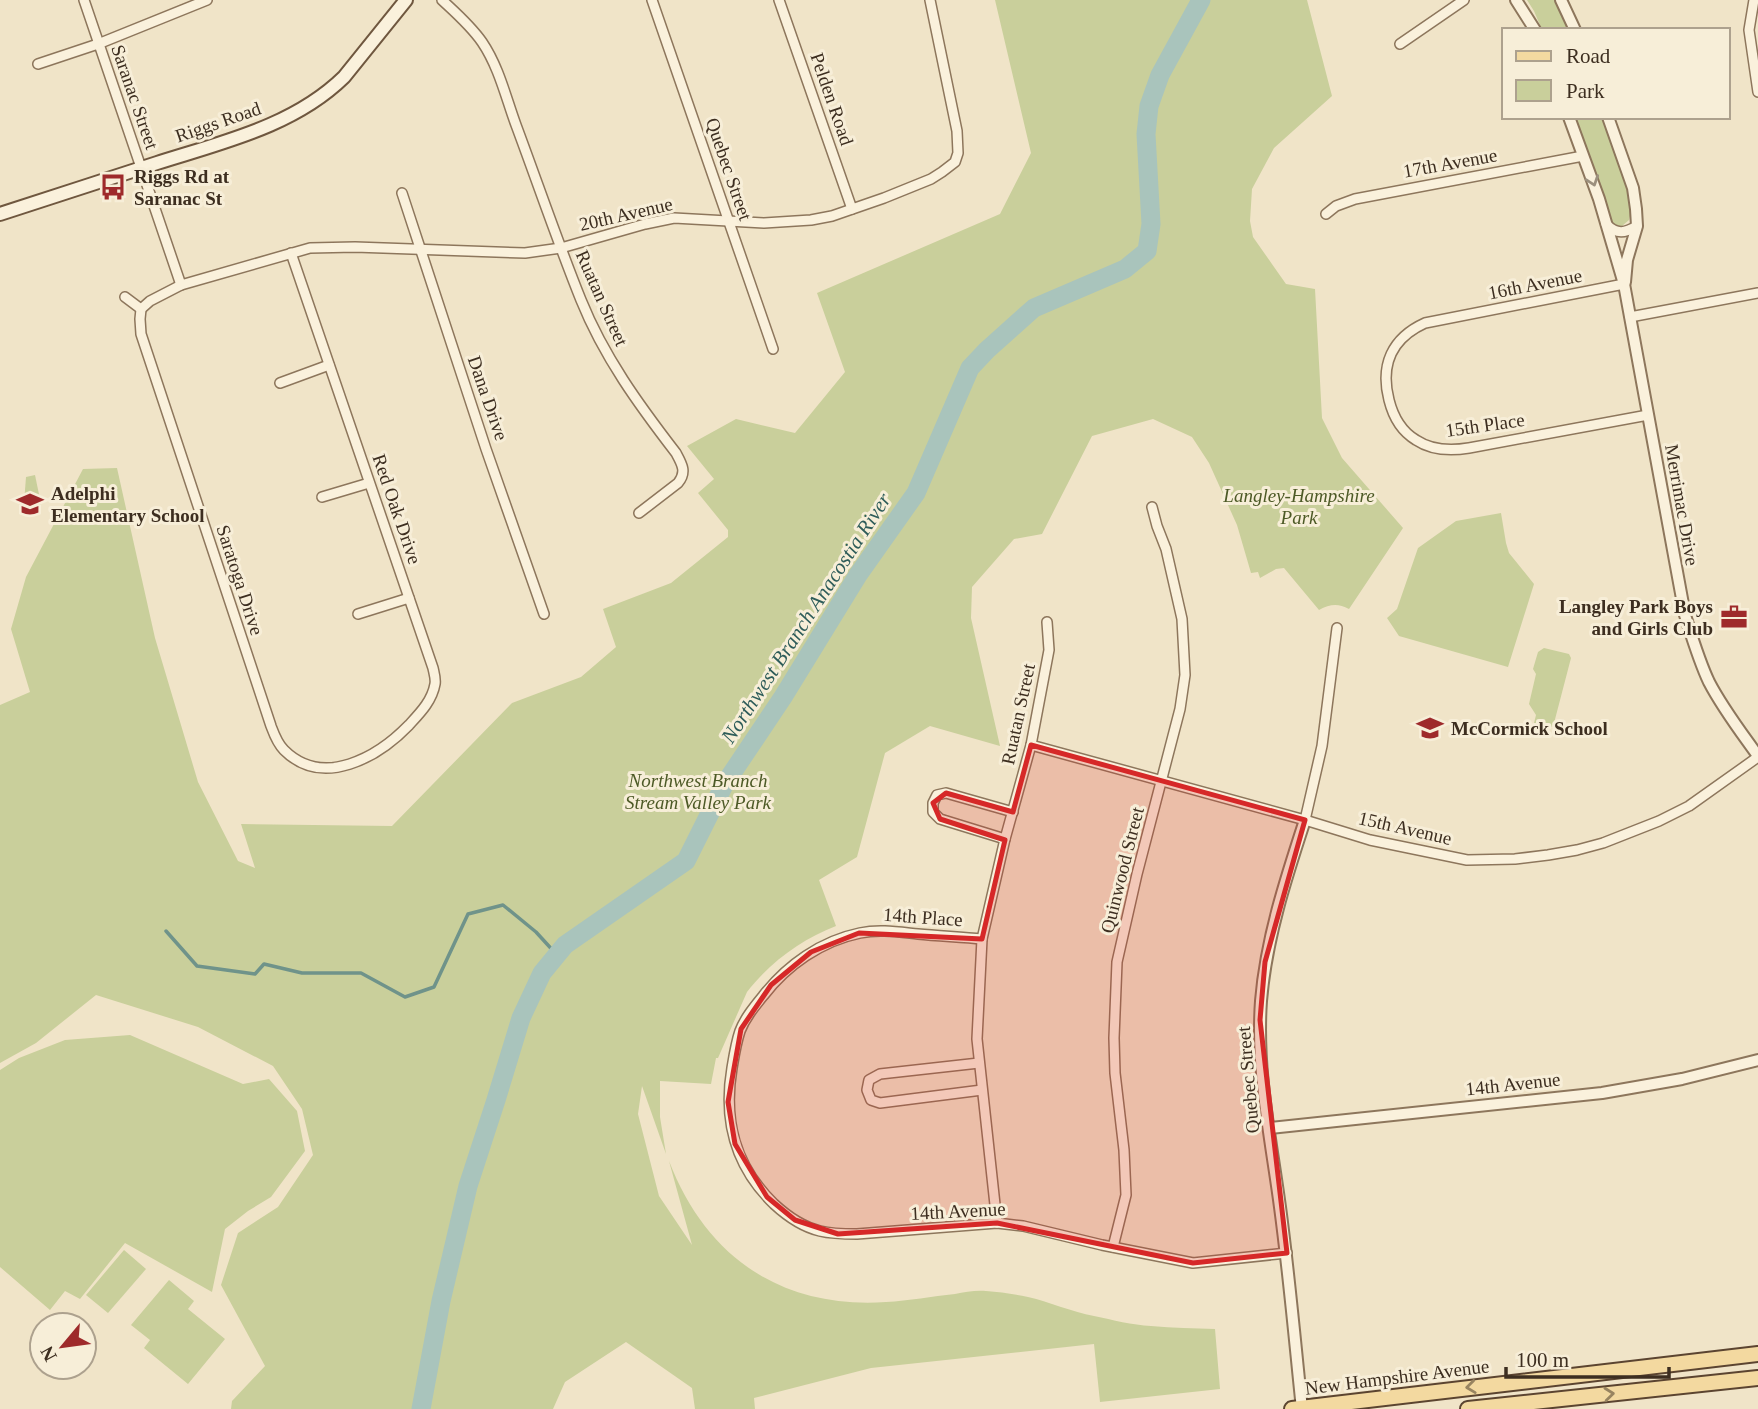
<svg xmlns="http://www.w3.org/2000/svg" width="1758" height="1409" font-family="'Times New Roman',serif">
<rect width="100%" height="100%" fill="#f0e4c8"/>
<g fill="#c9cf9b">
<path d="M995 0H1307L1332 96 1274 148 1252 189 1250 221 1253 237 1286 284 1315 289 1322 418 1342 458 1403 528 1349 609C1338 603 1330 604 1319 610L1284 568 1276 569 1260 578 1258 572 1251 573 1237 525 1209 463 1192 437 1153 419 1092 436 1042 534 1014 539 972 587 971 618 1000 746 930 726 885 753 857 857 819 880 836 926C802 939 769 963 747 992L718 1058H716L711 1084 660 1081V1117L666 1154 642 1086 638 1114 659 1196 692 1245 669 1161C706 1257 781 1309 886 1302 909 1301 932 1296 955 1294 965 1292 976 1290 986 1291 1000 1292 1014 1294 1028 1297 1050 1302 1072 1312 1094 1316 1113 1320 1132 1325 1151 1326 1173 1328 1194 1328 1215 1329L1220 1389 1100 1402 1094 1344 871 1368 754 1398 755 1409H695L692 1388 626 1342 565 1382 553 1409H231L232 1401 265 1366 221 1285 238 1233 278 1207 313 1155 302 1109 273 1066 198 1027 96 995 36 1043 0 1063V705L30 692 11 629 26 577 83 469 117 468 155 638 198 782 238 861 255 868 241 824 392 826 512 703 581 677 616 647 603 609 671 583 728 537V530L698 493 714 479 687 446 736 419 795 433 845 372 817 293 1000 214 1031 153Z"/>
<polygon points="1527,0 1555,0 1570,30 1542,30 1534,11"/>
<polygon points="1575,117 1604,117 1627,187 1632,208 1629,220 1622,226 1617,226 1611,221"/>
<polygon points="35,475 41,504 32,506 24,503 26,477"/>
<polygon points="1501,513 1506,543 1509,553 1534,584 1508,667 1399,636 1387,618 1397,609 1418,548 1456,521"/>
<polygon points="1544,648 1569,654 1571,658 1553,727 1534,723 1536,715 1529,704 1536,674 1533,669 1538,652"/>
<polygon points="130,1035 243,1084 269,1079 297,1111 305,1151 271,1197 248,1211 225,1229 212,1292 125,1243 80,1299 65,1291 50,1310 0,1267 0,1070 19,1058 65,1040"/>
<polygon points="124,1250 146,1269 108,1313 86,1295"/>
<polygon points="169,1280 194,1301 188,1309 225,1339 188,1384 144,1348 150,1340 131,1325"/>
</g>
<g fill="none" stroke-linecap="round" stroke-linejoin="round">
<polyline stroke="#6f938a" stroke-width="3.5" points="166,931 197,966 255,974 264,964 302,973 361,973 405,997 434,987 468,914 503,905 536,932 557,955"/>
<polyline stroke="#a9c4bc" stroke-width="19" points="421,1409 441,1301 468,1186 496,1100 521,1018 542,973 565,945 686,861 724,785 783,697 858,575 916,493 970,368 987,350 1034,308 1125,269 1147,251 1151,224 1146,134 1149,106 1160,75 1201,0"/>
<g stroke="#8d765c" stroke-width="12">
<g id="minor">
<polyline points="84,0 181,285"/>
<path d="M442 0C456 13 471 26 482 42 499 67 506 98 516 125 538 184 558 243 581 300 604 357 639 405 676 453 682 464 687 472 678 483L639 513"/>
<polyline points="652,0 773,349"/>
<polyline points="779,0 852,209"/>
<polyline points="1754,0 1749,30 1758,92"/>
<polyline points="1400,44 1464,0"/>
<polyline points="38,64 98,44 207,0"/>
<polyline points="402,193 486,449 544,614"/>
<polyline points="1326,214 1336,206 1355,199 1583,156"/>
<path d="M1606 224C1617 235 1625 233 1637 226"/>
<path d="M1624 284 1425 323C1392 338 1380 365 1389 400 1393 416 1401 431 1416 440 1431 450 1451 451 1469 448L1648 415"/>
<path d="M125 297 141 309 140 319 141 334 271 726C274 734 277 743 284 750 323 789 378 757 409 725 420 713 432 701 435 684 436 679 434 673 433 668L291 253"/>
<polyline points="141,309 150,301 181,285 310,248 355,247 525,253 561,248 645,224 674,218 764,223 811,220 832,216 884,198 931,179 942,172 955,162 958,153 957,131 930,0"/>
<polyline points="1630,317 1758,293"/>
<polyline points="280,383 329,365"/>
<polyline points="322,497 369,483"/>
<polyline points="358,614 409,598"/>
<polyline points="1031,745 1305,820 1370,840 1467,860 1515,859 1548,855 1577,850 1603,843 1659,821 1689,806 1758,757"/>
<polyline points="1305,820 1322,746 1337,628"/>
<polyline points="1005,839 940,819 933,812 933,803 937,795 946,793 1013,812"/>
<path d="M982 939C961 937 939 936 918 934 898 932 879 929 860 933 821 941 787 965 763 996 754 1007 745 1018 740 1031 736 1043 734 1056 732 1068 723 1121 735 1166 774 1204 787 1216 803 1227 820 1231 832 1234 845 1234 857 1234L997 1223 1023 1226 1102 1245 1193 1263 1287 1253"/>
<polyline points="979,1063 880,1074 869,1080 867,1090 871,1100 880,1103 982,1090"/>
<polyline points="997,1223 977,1039 982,939 1005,839 1031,745 1049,650 1047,622"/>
<polyline points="1113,1247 1126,1195 1124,1150 1115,1073 1114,1038 1117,962 1137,874 1180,709 1185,675 1182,619 1166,549 1157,526 1152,507"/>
</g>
</g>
<g stroke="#8d765c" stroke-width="14">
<g id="tertiary">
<polyline points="1516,0 1535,30"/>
<polyline points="1561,0 1575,30"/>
<path d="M1569 117 1599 199 1624 284 1685 615C1692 637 1699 661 1709 682 1723 709 1741 732 1758 756"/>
<polyline points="1608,117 1633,188 1636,209 1637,226 1627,260 1625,282"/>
<polyline points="1270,1128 1602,1093 1682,1079 1758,1060"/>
<path d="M1302 1409C1295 1342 1289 1274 1280 1207 1271 1139 1256 1070 1261 1001 1266 939 1286 878 1305 820"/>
</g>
</g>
<g stroke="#6f573f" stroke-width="16">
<path id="secondary" d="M0 214C52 197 105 180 157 163 223 142 294 126 344 77L406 0"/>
</g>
<g stroke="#5b4430" stroke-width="18">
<g id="primary">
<polyline points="1292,1409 1758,1354"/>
<polyline points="1468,1409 1758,1378"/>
</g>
</g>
<use href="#minor" stroke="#faf1dc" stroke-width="9"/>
<use href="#tertiary" stroke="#faf1dc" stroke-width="10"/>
<use href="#secondary" stroke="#faf1dc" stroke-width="12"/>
<use href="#primary" stroke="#f3d9a0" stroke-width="14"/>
</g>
<defs><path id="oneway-chevron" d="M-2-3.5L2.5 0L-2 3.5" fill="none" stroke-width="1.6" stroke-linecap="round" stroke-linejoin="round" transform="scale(1.75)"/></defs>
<use stroke="#9c907e" href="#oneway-chevron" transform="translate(1593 181) rotate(71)"/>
<g stroke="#988460">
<use href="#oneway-chevron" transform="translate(1471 1387) rotate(173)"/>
<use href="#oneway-chevron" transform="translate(1609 1394) rotate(-6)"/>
</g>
<path fill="#d62828" fill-opacity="0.2" stroke="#d62828" stroke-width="5" stroke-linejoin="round" d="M1031 745 1305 820 1265 962 1260 1020 1287 1253 1193 1263 997 1223 838 1234 795 1220 767 1197 735 1144 728 1102 741 1029 771 985 811 952 859 933 982 939 1005 840 940 819 933 803 946 793 1013 812Z"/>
<defs>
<g id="bus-bare" transform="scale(2.1)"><path d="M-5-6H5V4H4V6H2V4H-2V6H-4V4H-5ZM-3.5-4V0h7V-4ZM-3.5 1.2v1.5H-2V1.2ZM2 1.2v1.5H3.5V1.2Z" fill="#9e2a2b" stroke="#f7eed8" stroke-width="2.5" paint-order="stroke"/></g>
<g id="school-bare" transform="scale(2.1)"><path d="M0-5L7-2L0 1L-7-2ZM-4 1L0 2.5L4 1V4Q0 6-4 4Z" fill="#9e2a2b" stroke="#f7eed8" stroke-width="2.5" paint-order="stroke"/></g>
<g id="office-bare" transform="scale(2.1)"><path d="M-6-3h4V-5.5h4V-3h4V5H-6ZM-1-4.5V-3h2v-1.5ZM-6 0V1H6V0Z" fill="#9e2a2b" stroke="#f7eed8" stroke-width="2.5" paint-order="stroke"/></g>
</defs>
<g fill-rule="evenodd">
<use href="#bus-bare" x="113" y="187"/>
<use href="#school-bare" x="30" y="504"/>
<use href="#office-bare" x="1734" y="617"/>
<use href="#school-bare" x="1430" y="728"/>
</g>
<g text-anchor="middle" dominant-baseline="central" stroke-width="6" stroke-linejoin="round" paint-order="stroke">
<g font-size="19" fill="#3d2e20" stroke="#f7eed8">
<text transform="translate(135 97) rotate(71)">Saranac Street</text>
<text transform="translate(832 99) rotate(71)">Pelden Road</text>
<text transform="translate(218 122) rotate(-19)">Riggs Road</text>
<text transform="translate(1450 163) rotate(-10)">17th Avenue</text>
<text transform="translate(729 169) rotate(71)">Quebec Street</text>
<text transform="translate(626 214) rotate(-13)">20th Avenue</text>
<text transform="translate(1535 284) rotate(-11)">16th Avenue</text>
<text transform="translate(602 298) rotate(66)">Ruatan Street</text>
<text transform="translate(488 398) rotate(71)">Dana Drive</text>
<text transform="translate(1485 425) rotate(-8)">15th Place</text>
<text transform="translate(1682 505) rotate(80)">Merrimac Drive</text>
<text transform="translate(397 509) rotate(71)">Red Oak Drive</text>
<text transform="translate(240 580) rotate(72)">Saratoga Drive</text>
<text transform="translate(1018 714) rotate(-78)">Ruatan Street</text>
<text transform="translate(1405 828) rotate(13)">15th Avenue</text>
<text transform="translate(1122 870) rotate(-76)">Quinwood Street</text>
<text transform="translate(923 917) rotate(4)">14th Place</text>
<text transform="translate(1248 1080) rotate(-95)">Quebec Street</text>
<text transform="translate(1513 1084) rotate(-6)">14th Avenue</text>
<text transform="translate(958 1211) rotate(-3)">14th Avenue</text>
<text transform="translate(1397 1377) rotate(-7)">New Hampshire Avenue</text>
</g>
<g font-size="19" font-weight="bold" fill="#3d2e20" stroke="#f7eed8" text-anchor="start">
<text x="134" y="176">Riggs Rd at<tspan x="134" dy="22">Saranac St</tspan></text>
<text x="51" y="493">Adelphi<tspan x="51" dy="22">Elementary School</tspan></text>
<text x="1713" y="606" text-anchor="end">Langley Park Boys<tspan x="1713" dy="22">and Girls Club</tspan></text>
<text x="1451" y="728">McCormick School</text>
</g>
<g font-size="19" font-style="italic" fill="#4d5a26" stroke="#f7eed8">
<text x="1299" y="495">Langley-Hampshire<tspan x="1299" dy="22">Park</tspan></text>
<text x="698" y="780">Northwest Branch<tspan x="698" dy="22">Stream Valley Park</tspan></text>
</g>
<g font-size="21" font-style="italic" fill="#2f5d5a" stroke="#f7eed8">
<text transform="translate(806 618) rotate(-57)">Northwest Branch Anacostia River</text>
</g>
</g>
<rect x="1502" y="28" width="228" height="91" fill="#f7eed8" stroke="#ada18e" stroke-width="2"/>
<rect x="1516" y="51" width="35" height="10" fill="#f3d9a0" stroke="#ada18e" stroke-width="2"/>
<text x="1566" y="63" font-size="21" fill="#3d2e20">Road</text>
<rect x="1516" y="80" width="35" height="21" fill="#c9cf9b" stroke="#ada18e" stroke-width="2"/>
<text x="1566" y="98" font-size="21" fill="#3d2e20">Park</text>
<g transform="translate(63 1346) rotate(241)"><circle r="33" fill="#f7eed8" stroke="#ada18e" stroke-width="2"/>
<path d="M0-5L12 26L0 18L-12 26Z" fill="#9e2a2b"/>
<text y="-10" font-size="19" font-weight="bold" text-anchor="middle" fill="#3d2e20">N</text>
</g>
<path d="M1506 1367v10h163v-10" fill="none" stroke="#3d2e20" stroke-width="3.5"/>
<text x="1516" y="1367" font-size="21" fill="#3d2e20" stroke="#f7eed8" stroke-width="5" paint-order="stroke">100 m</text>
</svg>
